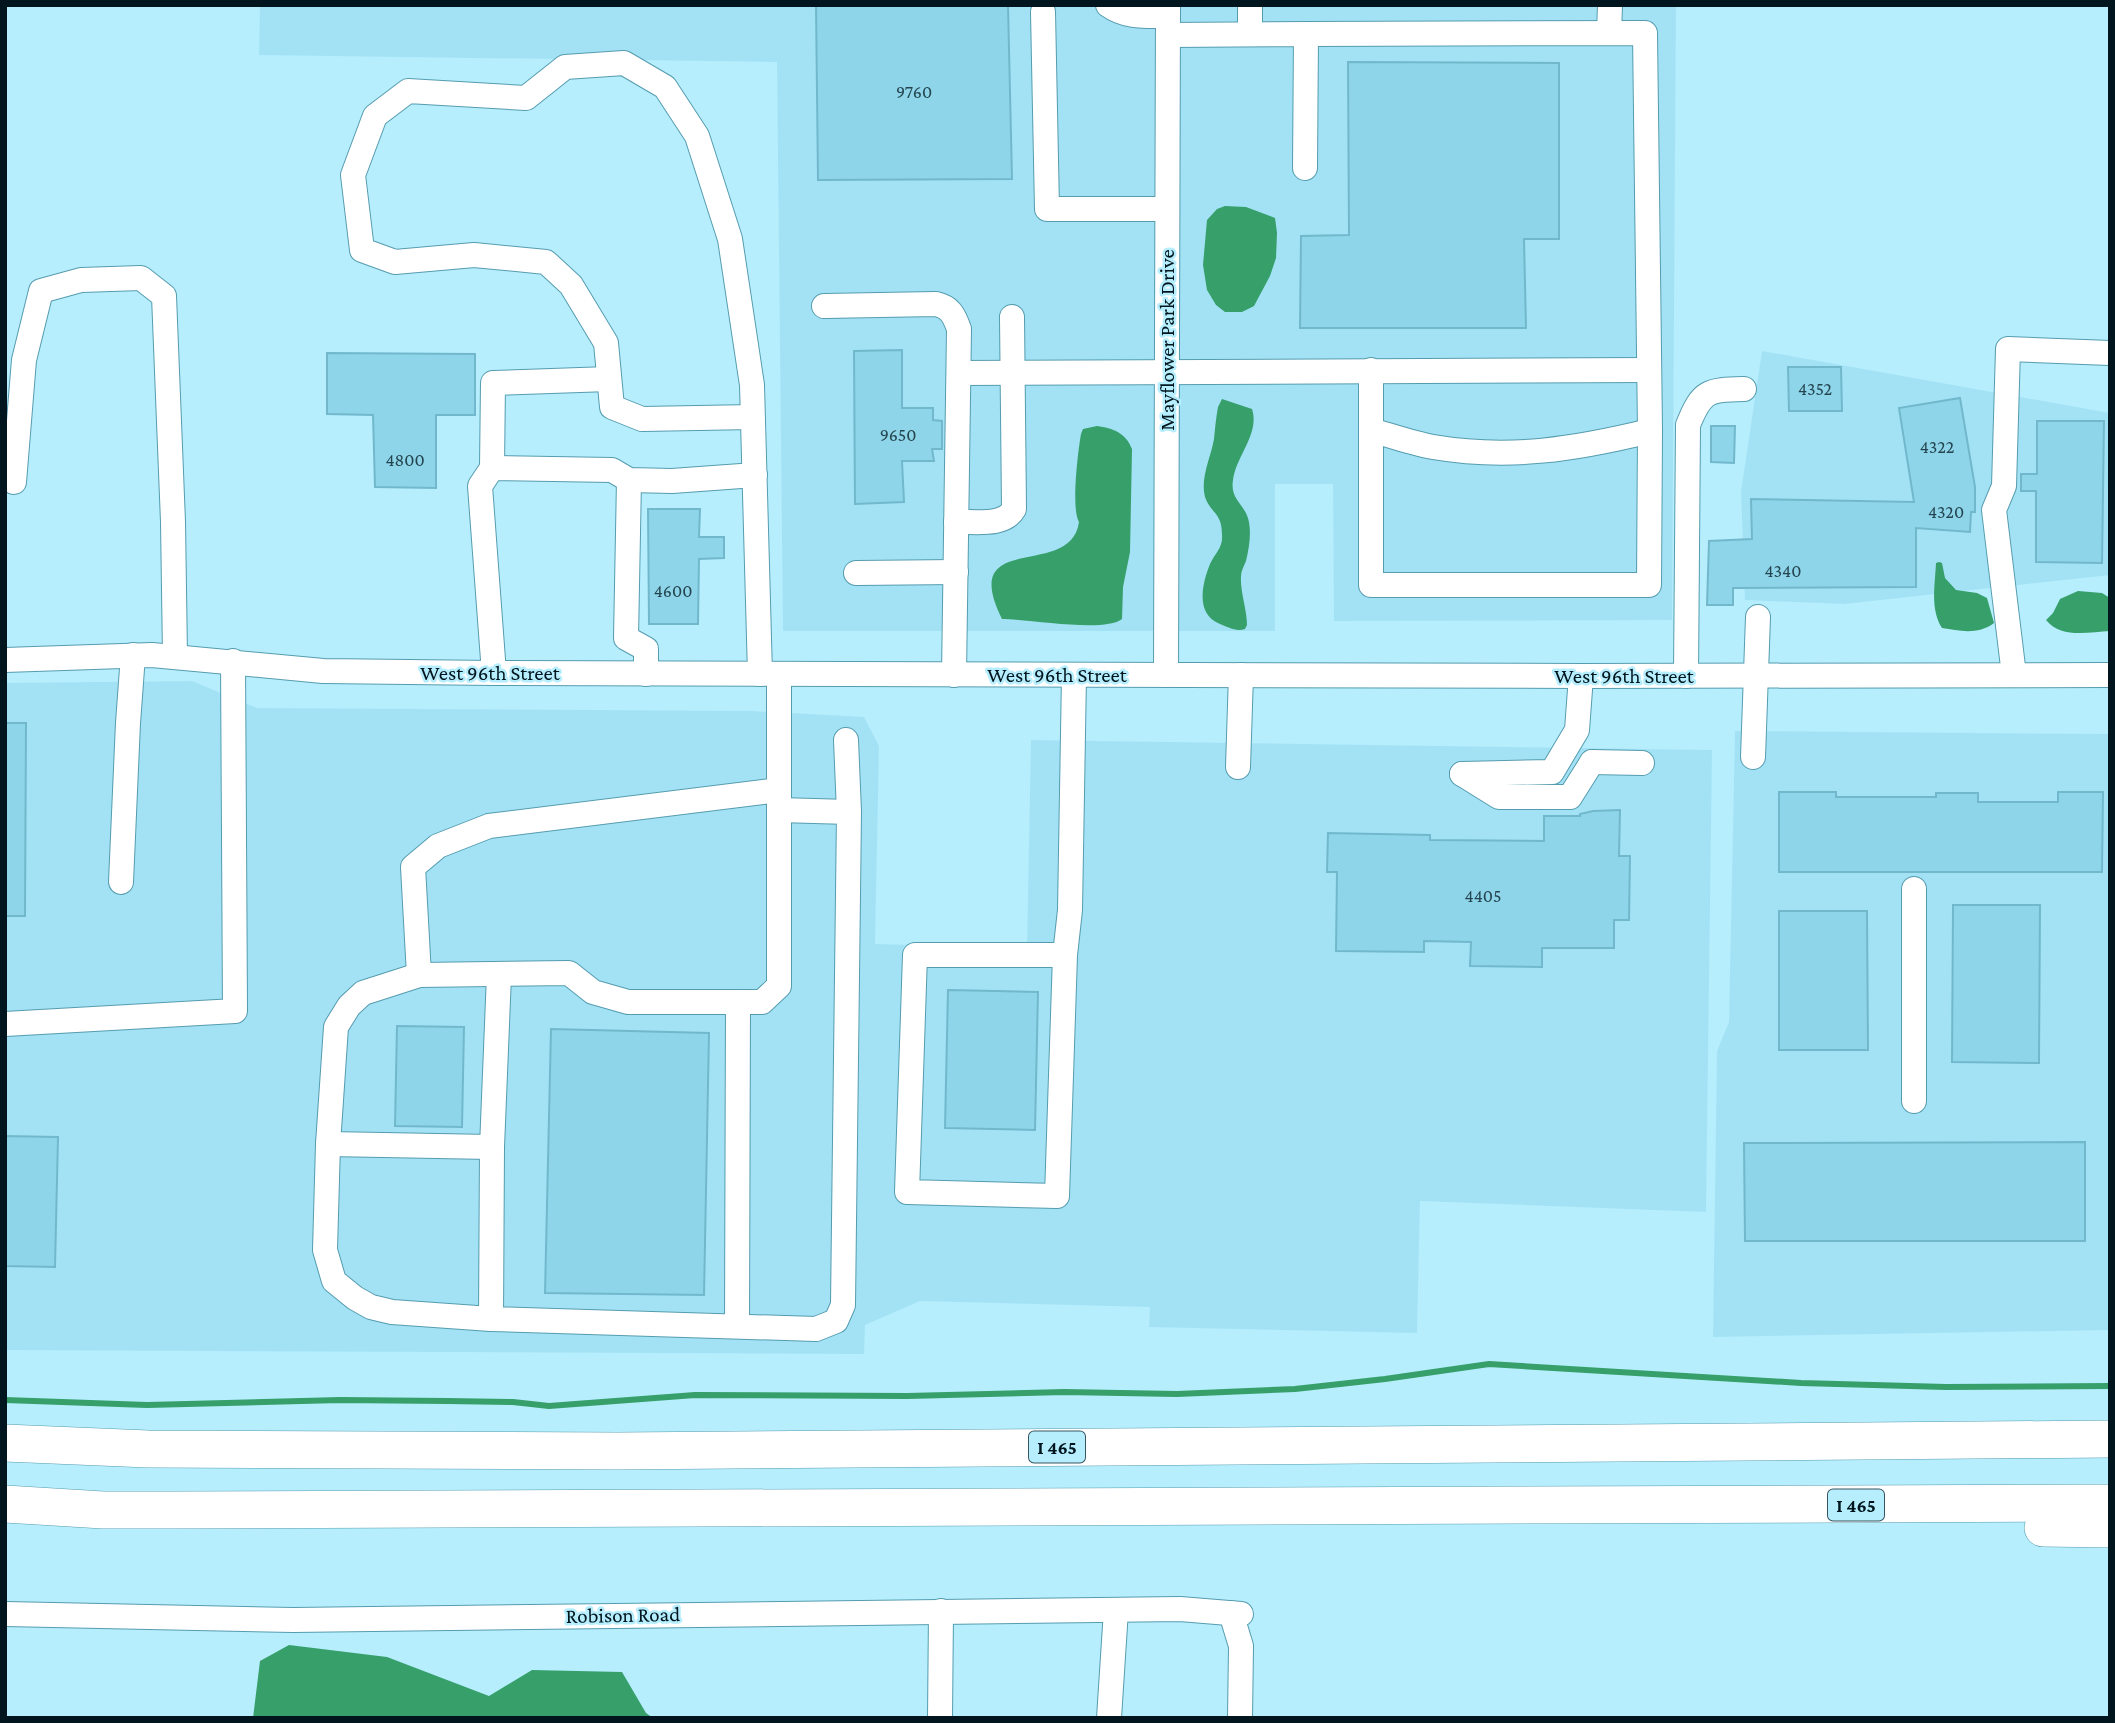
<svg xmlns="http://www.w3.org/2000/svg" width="2115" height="1723" font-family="'Crimson Pro',serif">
<rect width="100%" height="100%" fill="#b6eefe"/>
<g fill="#a3e2f5">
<polygon points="260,5 1676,5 1672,620 1334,621 1333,484 1275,484 1275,631 783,631 777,62 259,55"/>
<polygon points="1762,351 2110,413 2110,575 1844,604 1745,600 1741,492"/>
<polygon points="192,681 257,708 751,711 864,717 879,746 875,944 1027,948 1031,740 1712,750 1706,1212 1420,1201 1417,1333 1149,1327 1150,1307 920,1301 865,1325 864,1354 5,1350 5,683"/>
<polygon points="1735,731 2110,734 2110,1330 1713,1337 1717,1051 1729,1022"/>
</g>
<g fill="#369f6a">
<polygon points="1225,206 1246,207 1275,218 1277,233 1276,258 1270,276 1254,306 1242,312 1225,312 1216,305 1207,290 1203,265 1207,220 1217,209"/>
<path d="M1222 399 1252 409C1260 434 1236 456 1233 480 1230 499 1243 503 1248 518 1252 532 1249 548 1246 561 1244 566 1241 571 1241 576 1240 592 1247 609 1247 625L1245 629C1236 632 1228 627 1220 624 1195 614 1202 584 1210 564 1215 553 1223 548 1222 535 1222 512 1211 514 1205 497 1200 478 1211 457 1214 439 1215 428 1216 418 1218 407Z"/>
<path d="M1097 426C1113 428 1126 433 1132 449L1130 552 1123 587 1122 619C1105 633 1027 619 1002 619 957 528 1071 581 1079 522 1071 509 1078 451 1081 434L1083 429Z"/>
<path d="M1939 562 1942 563 1945 578 1956 590 1977 593 1987 598 1994 623C1978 635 1960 631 1942 628 1930 609 1935 585 1936 563Z"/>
<path d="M2078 591 2102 593 2110 598V631C2089 632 2061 639 2046 620L2053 613 2060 599Z"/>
<polygon points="289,1645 387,1657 489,1696 532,1670 622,1672 646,1713 653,1718 253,1718 260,1661"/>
</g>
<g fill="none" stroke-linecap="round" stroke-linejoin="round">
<polyline stroke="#369f6a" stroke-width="6" points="5,1400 147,1405 340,1400 447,1401 513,1402 549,1406 695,1395 907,1396 1064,1392 1177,1394 1295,1389 1385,1379 1489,1364 1801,1383 1946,1387 2110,1386"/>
</g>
<g fill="#8ed5e9" stroke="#72b8cc" stroke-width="2">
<polygon points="816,5 1008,5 1012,179 818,180"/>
<polygon points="1348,62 1559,63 1559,239 1524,239 1526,328 1300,328 1301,236 1349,235"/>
<polygon points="902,350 902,408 933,408 933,420 942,421 942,449 932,449 934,461 902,461 904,502 855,504 854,351"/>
<polygon points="327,353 475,354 475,415 436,415 436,488 375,487 373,415 327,414"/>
<polygon points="1788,367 1841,367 1842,411 1789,411"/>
<polygon points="1960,398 1975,487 1975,512 1971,512 1970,532 1916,528 1916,587 1733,588 1733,605 1707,605 1709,541 1752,539 1751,499 1914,502 1899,408"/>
<polygon points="2037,421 2104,421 2102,563 2036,562 2036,491 2021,491 2021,474 2037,474"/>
<polygon points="1711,426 1735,426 1734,463 1711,462"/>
<polygon points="648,509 700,509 699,537 724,537 724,558 699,559 698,624 649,624"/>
<polygon points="5,723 26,723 25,916 5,916"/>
<polygon points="1779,792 1836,792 1836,797 1936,797 1936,793 1978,793 1978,802 2058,802 2058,792 2103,792 2102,872 1779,872"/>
<polygon points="1620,810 1619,856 1630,856 1629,920 1614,920 1614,948 1542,948 1542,967 1470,966 1471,942 1424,941 1424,952 1336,951 1337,872 1327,872 1328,833 1430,835 1430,840 1544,841 1544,816 1580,816 1580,814 1593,811"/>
<polygon points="1953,905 2040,905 2039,1063 1952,1062"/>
<polygon points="1779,911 1867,911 1868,1050 1779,1050"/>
<polygon points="948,990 1038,992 1035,1130 945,1128"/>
<polygon points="397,1026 464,1027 462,1127 395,1126"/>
<polygon points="551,1029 709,1033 704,1295 545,1293"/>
<polygon points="5,1136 58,1137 55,1267 5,1266"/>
<polygon points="2085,1142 2085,1241 1745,1241 1744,1143"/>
</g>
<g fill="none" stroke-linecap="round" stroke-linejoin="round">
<g stroke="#559caf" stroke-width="26">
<g id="minor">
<path d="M1108 5C1126 18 1146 16 1168 16"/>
<polyline points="1043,12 1047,209 1167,209"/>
<polyline points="1609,33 1610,5"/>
<polyline points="1250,34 1250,5"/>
<polyline points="1306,34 1645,33 1650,431 1649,585 1371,585 1371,370"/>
<polyline points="1168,35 1306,34 1305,168"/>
<path d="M824 306 936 304C950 307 954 315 959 329L954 675"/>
<polyline points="959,373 1649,370"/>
<polyline points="753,417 642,419 612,407 606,343 571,285 546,262 474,255 395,262 362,250 353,175 375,116 408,91 526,98 565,67 624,63 665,87 697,136 730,239 752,385 760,674"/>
<path d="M1371 430C1392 436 1412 443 1433 447 1510 460 1576 449 1650 431"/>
<polyline points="492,468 493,383 609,379"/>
<polyline points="629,480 626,638 646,649 646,674"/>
<polyline points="14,482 24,360 41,291 81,280 141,278 164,296 173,522 175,656"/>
<path d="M956 522C974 521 1004 527 1014 509L1012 317"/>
<polyline points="856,573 956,572"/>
<polyline points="5,660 152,655 323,671 494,673 1581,676 2110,675"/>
<polyline points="494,673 480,486 492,468 612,470 629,480 672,481 755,475"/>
<polyline points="779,674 779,986 762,1002 628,1002 593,992 569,973 419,975 413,867 438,846 489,826 779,790"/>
<polyline points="1166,675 1168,5"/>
<polyline points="2014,675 1994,510 2004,486 2008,349 2110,353"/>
<path d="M1686 676 1688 425C1702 390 1708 390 1744 389"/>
<polyline points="846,740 849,812"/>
<polyline points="1753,757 1758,617"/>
<polyline points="1592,762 1642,763"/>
<polyline points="1238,767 1241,675"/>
<polyline points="1462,774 1552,772 1577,730 1581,676"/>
<polyline points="1462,774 1499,797 1570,797 1592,762"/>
<polyline points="121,882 128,723 133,655"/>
<polyline points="1914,889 1914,1101"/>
<polyline points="1065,955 1057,1196 907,1192 915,955 1065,955 1070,910 1074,675"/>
<polyline points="419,975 363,993 349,1006 336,1027 328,1144 325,1250 334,1281 355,1298 371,1307 392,1312 491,1319"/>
<polyline points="499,975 492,1147 491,1319 816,1329 836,1321 843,1305 849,812 779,810"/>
<polyline points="5,1024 235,1011 233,661"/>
<polyline points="328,1144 492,1147"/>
<polyline points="737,1326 738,1002"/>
<polyline points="1231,1613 1241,1646 1240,1718"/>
<polyline points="5,1614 293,1620 1180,1609 1241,1614"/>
<polyline points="940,1718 941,1611"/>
<polyline points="1109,1718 1116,1610"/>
</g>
</g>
<g stroke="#559caf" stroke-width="38">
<g id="highway">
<polyline points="5,1443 148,1449 618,1451 2110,1439"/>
<polyline points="5,1504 103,1510 177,1510 2110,1503"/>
<polyline points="2043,1528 2110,1529"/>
</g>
</g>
<use href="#minor" stroke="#fff" stroke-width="24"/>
<use href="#highway" stroke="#fff" stroke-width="37"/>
</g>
<g text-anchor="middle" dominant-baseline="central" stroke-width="5" stroke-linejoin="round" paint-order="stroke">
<g font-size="18" fill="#244550">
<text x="914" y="92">9760</text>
<text x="1815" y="389">4352</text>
<text x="898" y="435">9650</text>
<text x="1937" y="447">4322</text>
<text x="405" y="460">4800</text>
<text x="1946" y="512">4320</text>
<text x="1783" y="571">4340</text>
<text x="673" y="591">4600</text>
<text x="1483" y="896">4405</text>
</g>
<g fill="#b6eefe" stroke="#375660" stroke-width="2">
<rect x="1029" y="1431.5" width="56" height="31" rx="5"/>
<rect x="1828" y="1489.5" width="56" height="31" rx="5"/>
</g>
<g font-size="19" font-weight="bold" fill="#00151d">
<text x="1057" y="1447">I 465</text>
<text x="1856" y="1505">I 465</text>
</g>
<g font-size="21" fill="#00151d" stroke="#b6eefe">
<text transform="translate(1167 340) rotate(-90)">Mayflower Park Drive</text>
<text x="490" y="673">West 96th Street</text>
<text x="1057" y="675">West 96th Street</text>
<text x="1624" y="676">West 96th Street</text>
<text transform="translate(623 1615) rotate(-1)">Robison Road</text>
</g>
</g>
<rect width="2115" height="1723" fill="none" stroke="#00151d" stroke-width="14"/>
</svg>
